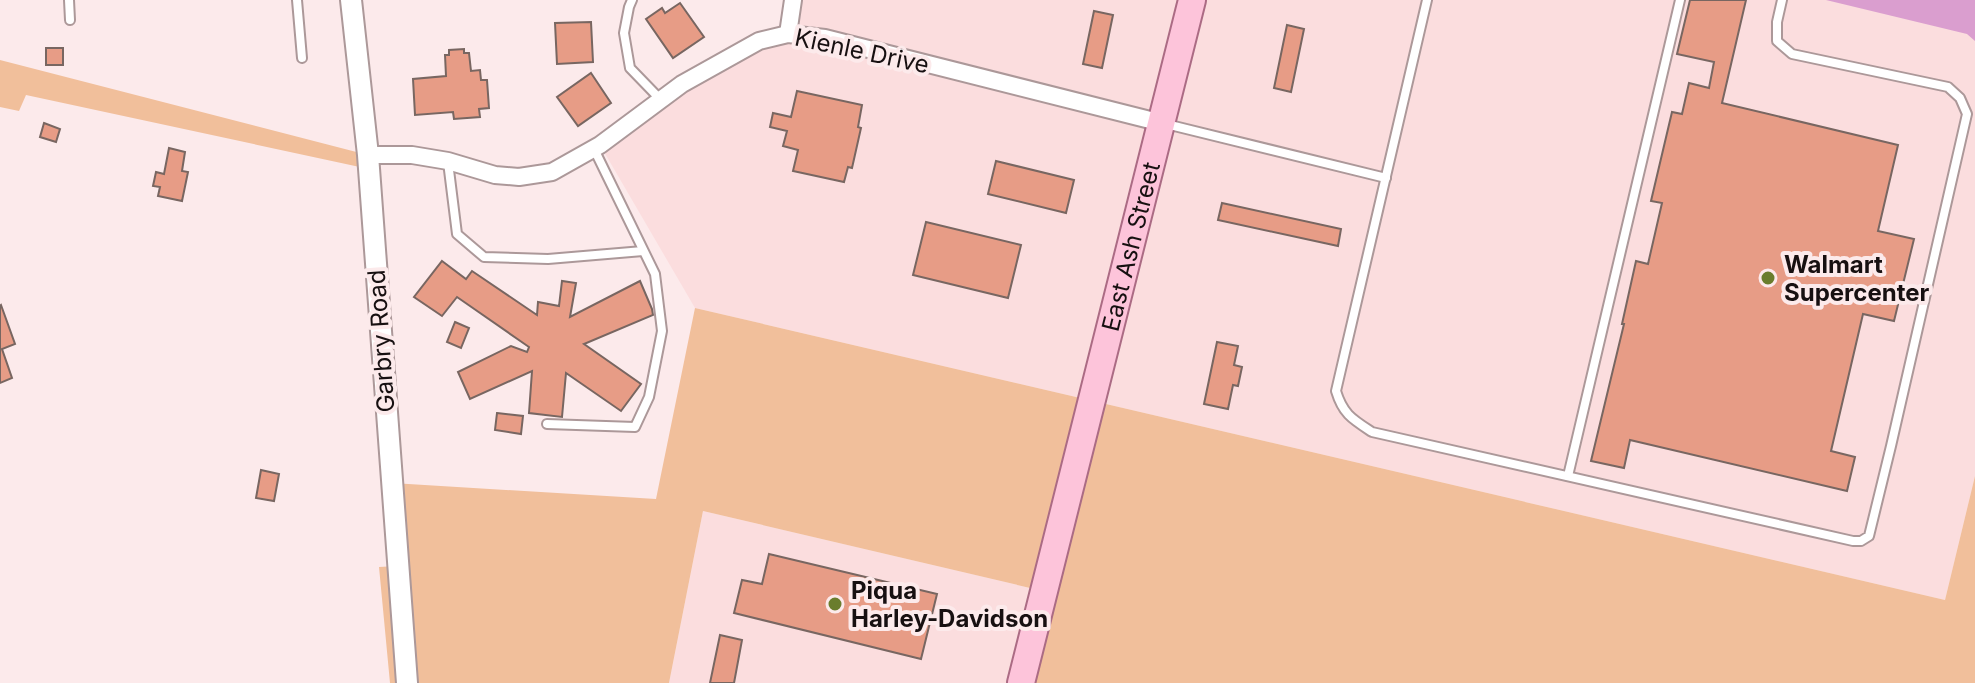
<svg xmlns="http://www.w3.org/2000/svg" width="1975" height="683" font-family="Inter,sans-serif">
<rect width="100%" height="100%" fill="#fceaeb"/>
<g fill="#fbddde">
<polygon points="793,0 1975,0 1975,476 1945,600 695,308 600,145 662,101 788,34"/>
<polygon points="703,511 1043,591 1021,683 669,683"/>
</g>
<g fill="#f1bf9b">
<polygon points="0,60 368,155 369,169 26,95 19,111 0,107"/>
<polygon points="695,308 1945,600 1975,476 1975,683 1021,683 1043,591 703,511 669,683 390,683 379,567 397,566 392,483 656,499"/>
</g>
<polygon fill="#da9ecf" points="1826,0 1975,0 1975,41 1967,34"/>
<g fill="#e79c86" stroke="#786661" stroke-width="2">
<polygon points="1690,0 1746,0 1722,103 1898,145 1878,231 1914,239 1894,321 1863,314 1831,451 1855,457 1847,491 1630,440 1624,468 1591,461 1624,324 1622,324 1636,261 1648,264 1662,203 1651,201 1672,112 1682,114 1689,83 1709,88 1714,62 1677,54"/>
<polygon points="680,3 704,37 673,58 646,19 662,8 665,13"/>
<polygon points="1094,11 1113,15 1102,68 1083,64"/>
<polygon points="591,22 593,62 557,64 555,23"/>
<polygon points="1287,25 1304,29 1291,92 1274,88"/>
<rect x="46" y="48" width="17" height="17"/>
<polygon points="464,49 464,53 469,53 471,71 480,70 481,80 487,80 489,108 479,109 480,117 454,119 453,112 415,115 413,79 446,76 445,55 449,55 449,50"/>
<polygon points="591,73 611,103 578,126 557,97"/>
<polygon points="797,91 862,105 858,127 861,128 852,168 848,167 844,182 793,171 798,150 783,146 787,131 770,127 773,113 791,117"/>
<polygon points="44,123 60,129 56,142 40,137"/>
<polygon points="169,148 185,152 182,171 188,172 182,201 158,196 160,187 153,186 156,172 164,174"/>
<polygon points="996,161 1074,180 1066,213 988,194"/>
<polygon points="1222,203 1341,229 1338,246 1218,220"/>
<polygon points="926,222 1021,245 1008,298 913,275"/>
<polygon points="442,261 466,279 472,271 537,315 538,302 559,306 562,281 576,283 570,317 640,281 652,309 653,315 584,344 641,384 621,411 566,373 562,417 529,413 532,371 470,399 458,372 511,346 527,352 529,347 457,297 442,316 414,297"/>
<polygon points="1,305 15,344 2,349 12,378 0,383 0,306"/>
<polygon points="455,322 469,328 461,348 447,342"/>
<polygon points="1217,342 1238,346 1234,365 1242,367 1238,386 1233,385 1228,409 1204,404"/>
<polygon points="497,413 523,416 521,434 495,430"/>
<polygon points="261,470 279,474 274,501 256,498"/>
<polygon points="769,554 937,594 921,659 734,613 742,580 762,584"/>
<polygon points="720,635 742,640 734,683 710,683"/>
</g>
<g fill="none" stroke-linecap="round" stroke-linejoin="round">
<g stroke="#ac9899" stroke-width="12">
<g id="service">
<polyline points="69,0 70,20"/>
<polyline points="297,0 302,58"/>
<polyline points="632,0 629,7 624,33 630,68 661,100"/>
<path d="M1427 0 1336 391C1343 414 1352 419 1372 432L1853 541H1861L1869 536 1891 446 1967 114 1960 98 1948 87 1792 54 1777 41V22L1782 0"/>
<polyline points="1166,124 1386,178"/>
<polyline points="448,162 457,234 484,257 548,259 643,251"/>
<polyline points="547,424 635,427 649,397 662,331 655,274 594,149"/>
<polyline points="1568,476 1680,0"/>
</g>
</g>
<g stroke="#ac9899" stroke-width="20">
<g id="minor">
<polyline points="788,34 793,0"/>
<polyline points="368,155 412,155 448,161 495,175 519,177 552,172 600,145 682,84 759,41 788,34 825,38 1162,123"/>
</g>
</g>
<g stroke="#ac9899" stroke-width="24">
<polyline id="tertiary" points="351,0 368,155 407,683"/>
</g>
<g stroke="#ab6b84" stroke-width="30">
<g id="primary">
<path id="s1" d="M1021 683 1192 0"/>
</g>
</g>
<use href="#service" stroke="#fff" stroke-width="8"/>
<use href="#minor" stroke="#fff" stroke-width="16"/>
<use href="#tertiary" stroke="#fff" stroke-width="20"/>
<use href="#primary" stroke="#fdc4da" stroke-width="26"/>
</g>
<g fill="#6a7d2d" stroke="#fceaeb" stroke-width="3">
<circle cx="1768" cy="278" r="8"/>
<circle cx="835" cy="604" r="8"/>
</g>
<g text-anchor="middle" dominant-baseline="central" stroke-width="8" stroke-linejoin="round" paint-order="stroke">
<g font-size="24" fill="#171011" stroke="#fceaeb">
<text transform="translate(862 51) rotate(12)">Kienle Drive</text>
<text stroke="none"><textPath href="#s1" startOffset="450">East Ash Street</textPath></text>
<text transform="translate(381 341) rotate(-94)">Garbry Road</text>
</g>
<g font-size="24" font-weight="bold" fill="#171011" stroke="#fceaeb" text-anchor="start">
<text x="1784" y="264">Walmart<tspan x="1784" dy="28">Supercenter</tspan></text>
<text x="851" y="590">Piqua<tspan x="851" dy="28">Harley-Davidson</tspan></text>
</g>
</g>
</svg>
